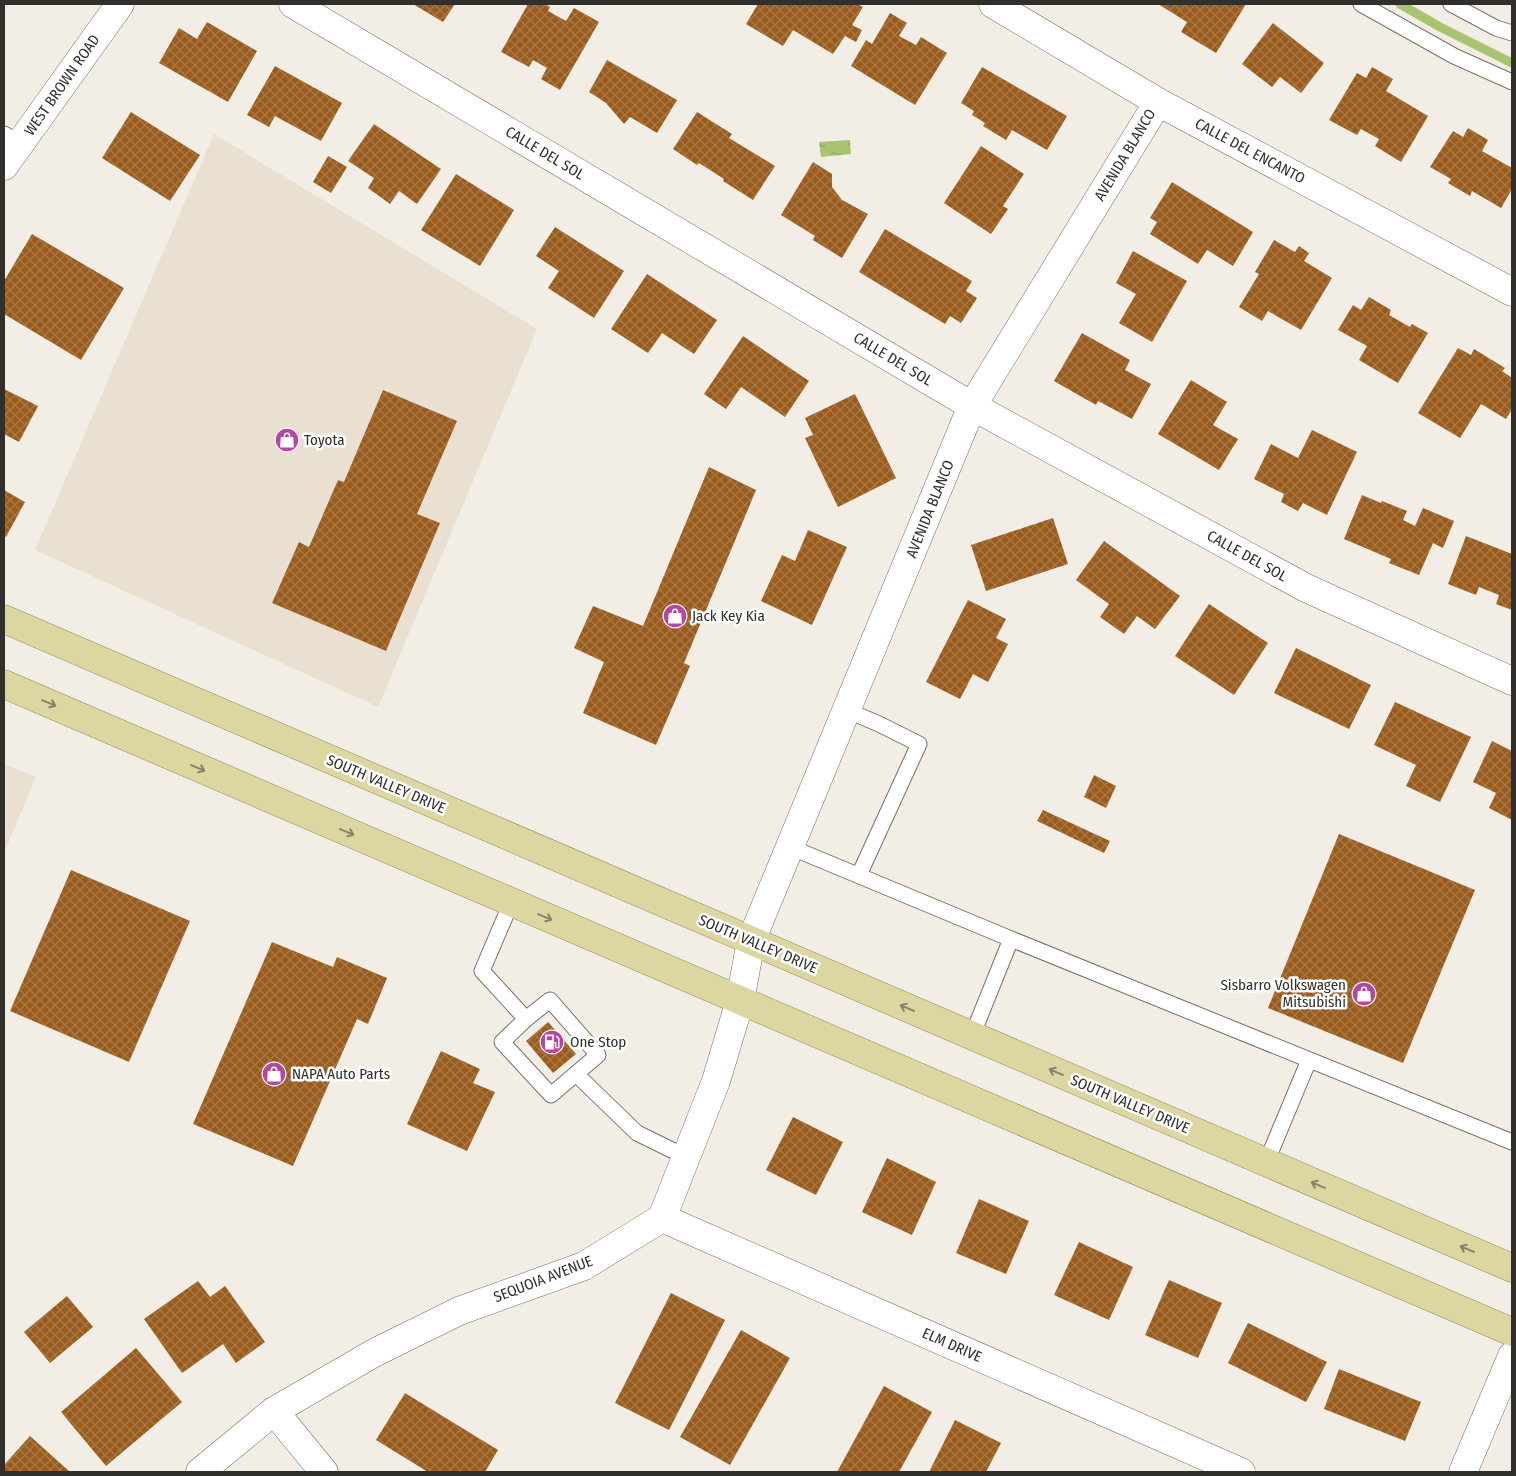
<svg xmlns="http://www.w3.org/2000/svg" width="1516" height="1476" font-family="'Fira Sans Condensed',sans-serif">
<defs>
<pattern id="water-ripples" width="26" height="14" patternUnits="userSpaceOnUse" patternTransform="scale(1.25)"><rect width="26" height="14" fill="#a9c471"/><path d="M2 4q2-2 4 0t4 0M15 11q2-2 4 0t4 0" fill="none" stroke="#8aa05d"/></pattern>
<pattern id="building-cross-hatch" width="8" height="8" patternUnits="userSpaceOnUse" patternTransform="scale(1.25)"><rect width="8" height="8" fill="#9b5c1b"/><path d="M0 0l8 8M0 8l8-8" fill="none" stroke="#a67a4c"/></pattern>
</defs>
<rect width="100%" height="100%" fill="#f2eee5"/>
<g fill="#e9e0d2">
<polygon points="214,134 537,329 378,707 35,550"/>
<polygon points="4,764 36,777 4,853"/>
</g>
<polygon fill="url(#water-ripples)" points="850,140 851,154 821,157 819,142"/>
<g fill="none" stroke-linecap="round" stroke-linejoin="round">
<polyline stroke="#a9c471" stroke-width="9" points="1400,4 1440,27 1512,63"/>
</g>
<g fill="url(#building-cross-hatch)">
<polygon points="413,4 455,4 443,22"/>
<polygon points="528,4 545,4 550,7 548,11 566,21 574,8 599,22 560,90 541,79 547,68 533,60 529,67 501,52"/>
<polygon points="758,4 857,4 863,7 852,25 862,30 856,42 845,36 833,54 793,30 783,46 746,24"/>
<polygon points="1158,4 1246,4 1216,53 1181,32 1187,22"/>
<polygon points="890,13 907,23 899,36 916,45 921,37 947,53 915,105 851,66 866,40 872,44"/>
<polygon points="207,22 257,51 228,102 159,63 179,28 197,39"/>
<polygon points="1273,23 1324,63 1301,93 1280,77 1272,87 1242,64"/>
<polygon points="607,60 677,100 657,133 630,117 624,124 606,103 589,92"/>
<polygon points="275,66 342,103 321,141 275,116 269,127 247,115"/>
<polygon points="982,67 1067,116 1047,150 1012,130 1006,140 983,126 985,123 972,115 974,111 961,103"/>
<polygon points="1372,67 1393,79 1386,91 1428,116 1401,162 1375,146 1379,139 1361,129 1357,135 1329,120 1357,73 1366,78"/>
<polygon points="131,112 200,155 170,201 102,158"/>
<polygon points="697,112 732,134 729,138 775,166 753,200 723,181 724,179 699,163 697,165 673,149"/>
<polygon points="374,124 441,169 417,204 399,191 390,204 368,188 374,178 348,161"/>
<polygon points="1468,128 1488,140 1482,151 1512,168 1512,189 1501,208 1472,191 1470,196 1448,183 1451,179 1430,167 1453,131 1463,137"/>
<polygon points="981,146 1024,174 1003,206 1008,209 991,234 944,203"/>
<polygon points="328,156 347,167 331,193 313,182"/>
<polygon points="813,162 832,174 832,187 842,200 868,214 842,258 813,240 815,236 781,215"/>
<polygon points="456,174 514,210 480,266 421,230"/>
<polygon points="1172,182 1253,232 1233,266 1207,250 1198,264 1150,234 1157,222 1150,218"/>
<polygon points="555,227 624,271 594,318 548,288 559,271 536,256"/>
<polygon points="885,229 972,281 966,291 977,298 961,323 950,316 945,324 859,272"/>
<polygon points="32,234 124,288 81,360 4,314 4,281"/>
<polygon points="1274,240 1295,252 1299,246 1309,253 1304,261 1332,278 1301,330 1268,311 1262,321 1239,307 1259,274 1255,272"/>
<polygon points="1133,251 1187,281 1152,342 1119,323 1136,294 1116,283"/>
<polygon points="647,274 717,320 694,354 662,333 648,353 611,329"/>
<polygon points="1369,297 1391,310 1389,315 1410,327 1412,324 1428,333 1398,383 1359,360 1367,346 1338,330 1353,305 1361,310"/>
<polygon points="1082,333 1130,360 1125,370 1151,384 1132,419 1098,401 1096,405 1054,381"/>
<polygon points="743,336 809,381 785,417 741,387 726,409 704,394"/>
<polygon points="1458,348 1471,355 1474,349 1505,368 1502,371 1512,378 1512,409 1506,419 1481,404 1460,438 1418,413"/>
<polygon points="1191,380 1227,402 1213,425 1238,439 1219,470 1158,434"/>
<polygon points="4,389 38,406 19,442 4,434"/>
<polygon points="383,390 457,421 417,514 440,523 386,651 272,603 299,542 309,547 338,480 344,482"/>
<polygon points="855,394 896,478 838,507 805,438 813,435 805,418"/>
<polygon points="1312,430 1357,452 1327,515 1303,503 1298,511 1281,502 1284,494 1254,479 1271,444 1298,458"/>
<polygon points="709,467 756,490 684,663 690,666 656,745 583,713 604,662 574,648 593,606 643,626"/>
<polygon points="4,490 25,502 6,537 4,535"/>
<polygon points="1362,495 1381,503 1382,501 1407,511 1403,520 1415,526 1423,508 1454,521 1443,548 1433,543 1419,575 1389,563 1391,559 1344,539"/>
<polygon points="1053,518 1068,564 986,591 971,545"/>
<polygon points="808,530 847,547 812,625 761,601 782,555 795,561"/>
<polygon points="1466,536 1512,554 1512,610 1496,604 1499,595 1479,587 1476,595 1448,584"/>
<polygon points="1104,541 1180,596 1155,629 1137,616 1124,634 1100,617 1109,604 1076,580"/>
<polygon points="968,600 1006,619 996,638 1008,644 988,682 973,674 960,699 926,682"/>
<polygon points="1209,604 1268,643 1234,695 1175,656"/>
<polygon points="1296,648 1371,685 1349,729 1274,693"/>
<polygon points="1395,702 1471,737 1440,802 1406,786 1416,765 1374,745"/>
<polygon points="1492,741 1512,751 1512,820 1489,808 1496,793 1473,782"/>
<polygon points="1094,775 1116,786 1106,808 1084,797"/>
<polygon points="1043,810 1110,841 1104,853 1037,821"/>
<polygon points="1339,834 1475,890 1403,1063 1268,1008"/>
<polygon points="71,870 190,921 129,1062 10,1011"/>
<polygon points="272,942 333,967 337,957 387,978 368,1024 357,1019 293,1166 193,1124"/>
<polygon points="548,1022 576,1054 553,1073 526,1041"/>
<polygon points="441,1051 480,1069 473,1083 495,1092 467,1151 407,1124"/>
<polygon points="793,1117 843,1142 816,1195 766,1170"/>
<polygon points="887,1158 936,1182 912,1235 862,1212"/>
<polygon points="979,1199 1029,1221 1006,1274 956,1253"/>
<polygon points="1079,1242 1133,1267 1109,1320 1054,1295"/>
<polygon points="1169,1280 1222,1303 1198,1358 1145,1335"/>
<polygon points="198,1281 210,1297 225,1286 265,1342 236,1363 223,1344 182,1373 144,1319"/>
<polygon points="671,1293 725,1320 669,1430 615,1403"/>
<polygon points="67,1296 93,1327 50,1363 24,1332"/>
<polygon points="1248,1323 1327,1362 1306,1402 1228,1363"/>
<polygon points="741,1330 790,1358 730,1465 680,1437"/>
<polygon points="136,1348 182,1402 106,1466 61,1412"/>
<polygon points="1339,1369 1421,1402 1405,1441 1324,1409"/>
<polygon points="884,1386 932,1412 899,1472 837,1472"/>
<polygon points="405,1393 498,1450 485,1472 428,1472 376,1440"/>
<polygon points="955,1420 1001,1443 986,1472 929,1472"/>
<polygon points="30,1436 70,1472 4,1472 4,1465"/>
</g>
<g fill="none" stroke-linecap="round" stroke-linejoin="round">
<g stroke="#75716a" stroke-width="17">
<g id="service">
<polyline points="1361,4 1454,56 1512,82"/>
<polyline points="1451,4 1496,28 1512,33"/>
<polyline points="4,134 21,143"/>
<polyline points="846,710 879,724 919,744 859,875"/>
<polyline points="790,847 1011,939"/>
<polyline points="511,903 482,971 526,1019"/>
<polygon points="550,1000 598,1055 551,1095 502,1042 526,1019"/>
<polyline points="972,1036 1011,939 1512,1142"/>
<polyline points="576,1074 637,1133 686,1157"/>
<polyline points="1266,1163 1309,1060"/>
</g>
</g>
<g stroke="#75716a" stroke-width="29">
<g id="minor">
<polyline points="293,4 972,406 1306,588 1512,681"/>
<polyline points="993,4 1158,102 1512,292"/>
<polyline points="4,166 120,4"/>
<polyline points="662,1218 1241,1472"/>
<polyline points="274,1411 324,1472"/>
<polyline points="200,1472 274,1411 374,1353 459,1311 584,1266 662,1218 716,1081 740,1001 751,941 972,406 1158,102"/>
<polyline points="1463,1472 1512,1356"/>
</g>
</g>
<g stroke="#90894f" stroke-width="29">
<g id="primary">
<polyline points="4,619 1512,1268"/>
<polyline points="4,684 1512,1332"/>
</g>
</g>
<use href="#service" stroke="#fff" stroke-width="15"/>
<use href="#minor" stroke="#fff" stroke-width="28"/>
<use href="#primary" stroke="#dcd6a1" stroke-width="28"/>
</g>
<defs><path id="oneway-shaft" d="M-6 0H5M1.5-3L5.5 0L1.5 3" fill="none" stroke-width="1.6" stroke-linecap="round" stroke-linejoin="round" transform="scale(1.25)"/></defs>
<g stroke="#868266">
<use href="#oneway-shaft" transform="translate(49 703) rotate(23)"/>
<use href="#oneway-shaft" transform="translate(198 768) rotate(23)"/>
<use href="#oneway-shaft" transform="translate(347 832) rotate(23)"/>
<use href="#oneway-shaft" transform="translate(545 917) rotate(23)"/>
<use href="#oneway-shaft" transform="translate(907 1008) rotate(-157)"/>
<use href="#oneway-shaft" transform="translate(1056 1072) rotate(-157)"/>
<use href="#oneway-shaft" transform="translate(1318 1185) rotate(-157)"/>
<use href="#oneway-shaft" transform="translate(1467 1249) rotate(-157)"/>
</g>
<defs>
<g id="shop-disc" transform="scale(1.25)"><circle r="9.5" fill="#b845a0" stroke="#fff"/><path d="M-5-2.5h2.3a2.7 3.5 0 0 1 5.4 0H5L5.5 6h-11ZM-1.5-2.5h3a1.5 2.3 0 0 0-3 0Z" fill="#fff"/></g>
<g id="fuel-disc" transform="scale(1.25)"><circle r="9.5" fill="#b845a0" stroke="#fff"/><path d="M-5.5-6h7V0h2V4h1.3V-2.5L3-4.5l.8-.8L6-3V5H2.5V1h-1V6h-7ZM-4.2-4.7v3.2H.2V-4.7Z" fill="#fff"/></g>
</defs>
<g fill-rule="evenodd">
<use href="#shop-disc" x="287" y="440"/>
<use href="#shop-disc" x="675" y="616"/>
<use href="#shop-disc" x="1364" y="994"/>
<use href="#fuel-disc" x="552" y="1042"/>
<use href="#shop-disc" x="274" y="1074"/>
</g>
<g text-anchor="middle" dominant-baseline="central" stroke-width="5" stroke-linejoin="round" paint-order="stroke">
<g font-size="15" fill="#302f2b" stroke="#fff">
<text transform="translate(62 85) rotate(-55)">WEST BROWN ROAD</text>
<text transform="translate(1250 151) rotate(28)">CALLE DEL ENCANTO</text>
<text transform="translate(545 153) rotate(31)">CALLE DEL SOL</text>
<text transform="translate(1125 155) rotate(-59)">AVENIDA BLANCO</text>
<text transform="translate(893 359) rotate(31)">CALLE DEL SOL</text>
<text transform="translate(930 509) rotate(-68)">AVENIDA BLANCO</text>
<text transform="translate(1247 556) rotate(29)">CALLE DEL SOL</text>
<text transform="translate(386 784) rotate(23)">SOUTH VALLEY DRIVE</text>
<text transform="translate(758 944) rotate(23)">SOUTH VALLEY DRIVE</text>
<text transform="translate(1130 1104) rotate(23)">SOUTH VALLEY DRIVE</text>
<text transform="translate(543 1279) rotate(-21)">SEQUOIA AVENUE</text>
<text transform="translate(952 1345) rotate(24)">ELM DRIVE</text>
</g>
<g font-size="15" fill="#302f2b" stroke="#fff" text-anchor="start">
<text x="304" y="440">Toyota</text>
<text x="692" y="616">Jack Key Kia</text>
<text x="1346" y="985" text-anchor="end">Sisbarro Volkswagen<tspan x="1346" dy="17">Mitsubishi</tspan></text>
<text x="570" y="1042">One Stop</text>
<text x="292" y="1074">NAPA Auto Parts</text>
</g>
</g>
<rect width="1516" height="1476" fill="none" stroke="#302f2b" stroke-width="10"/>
</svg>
